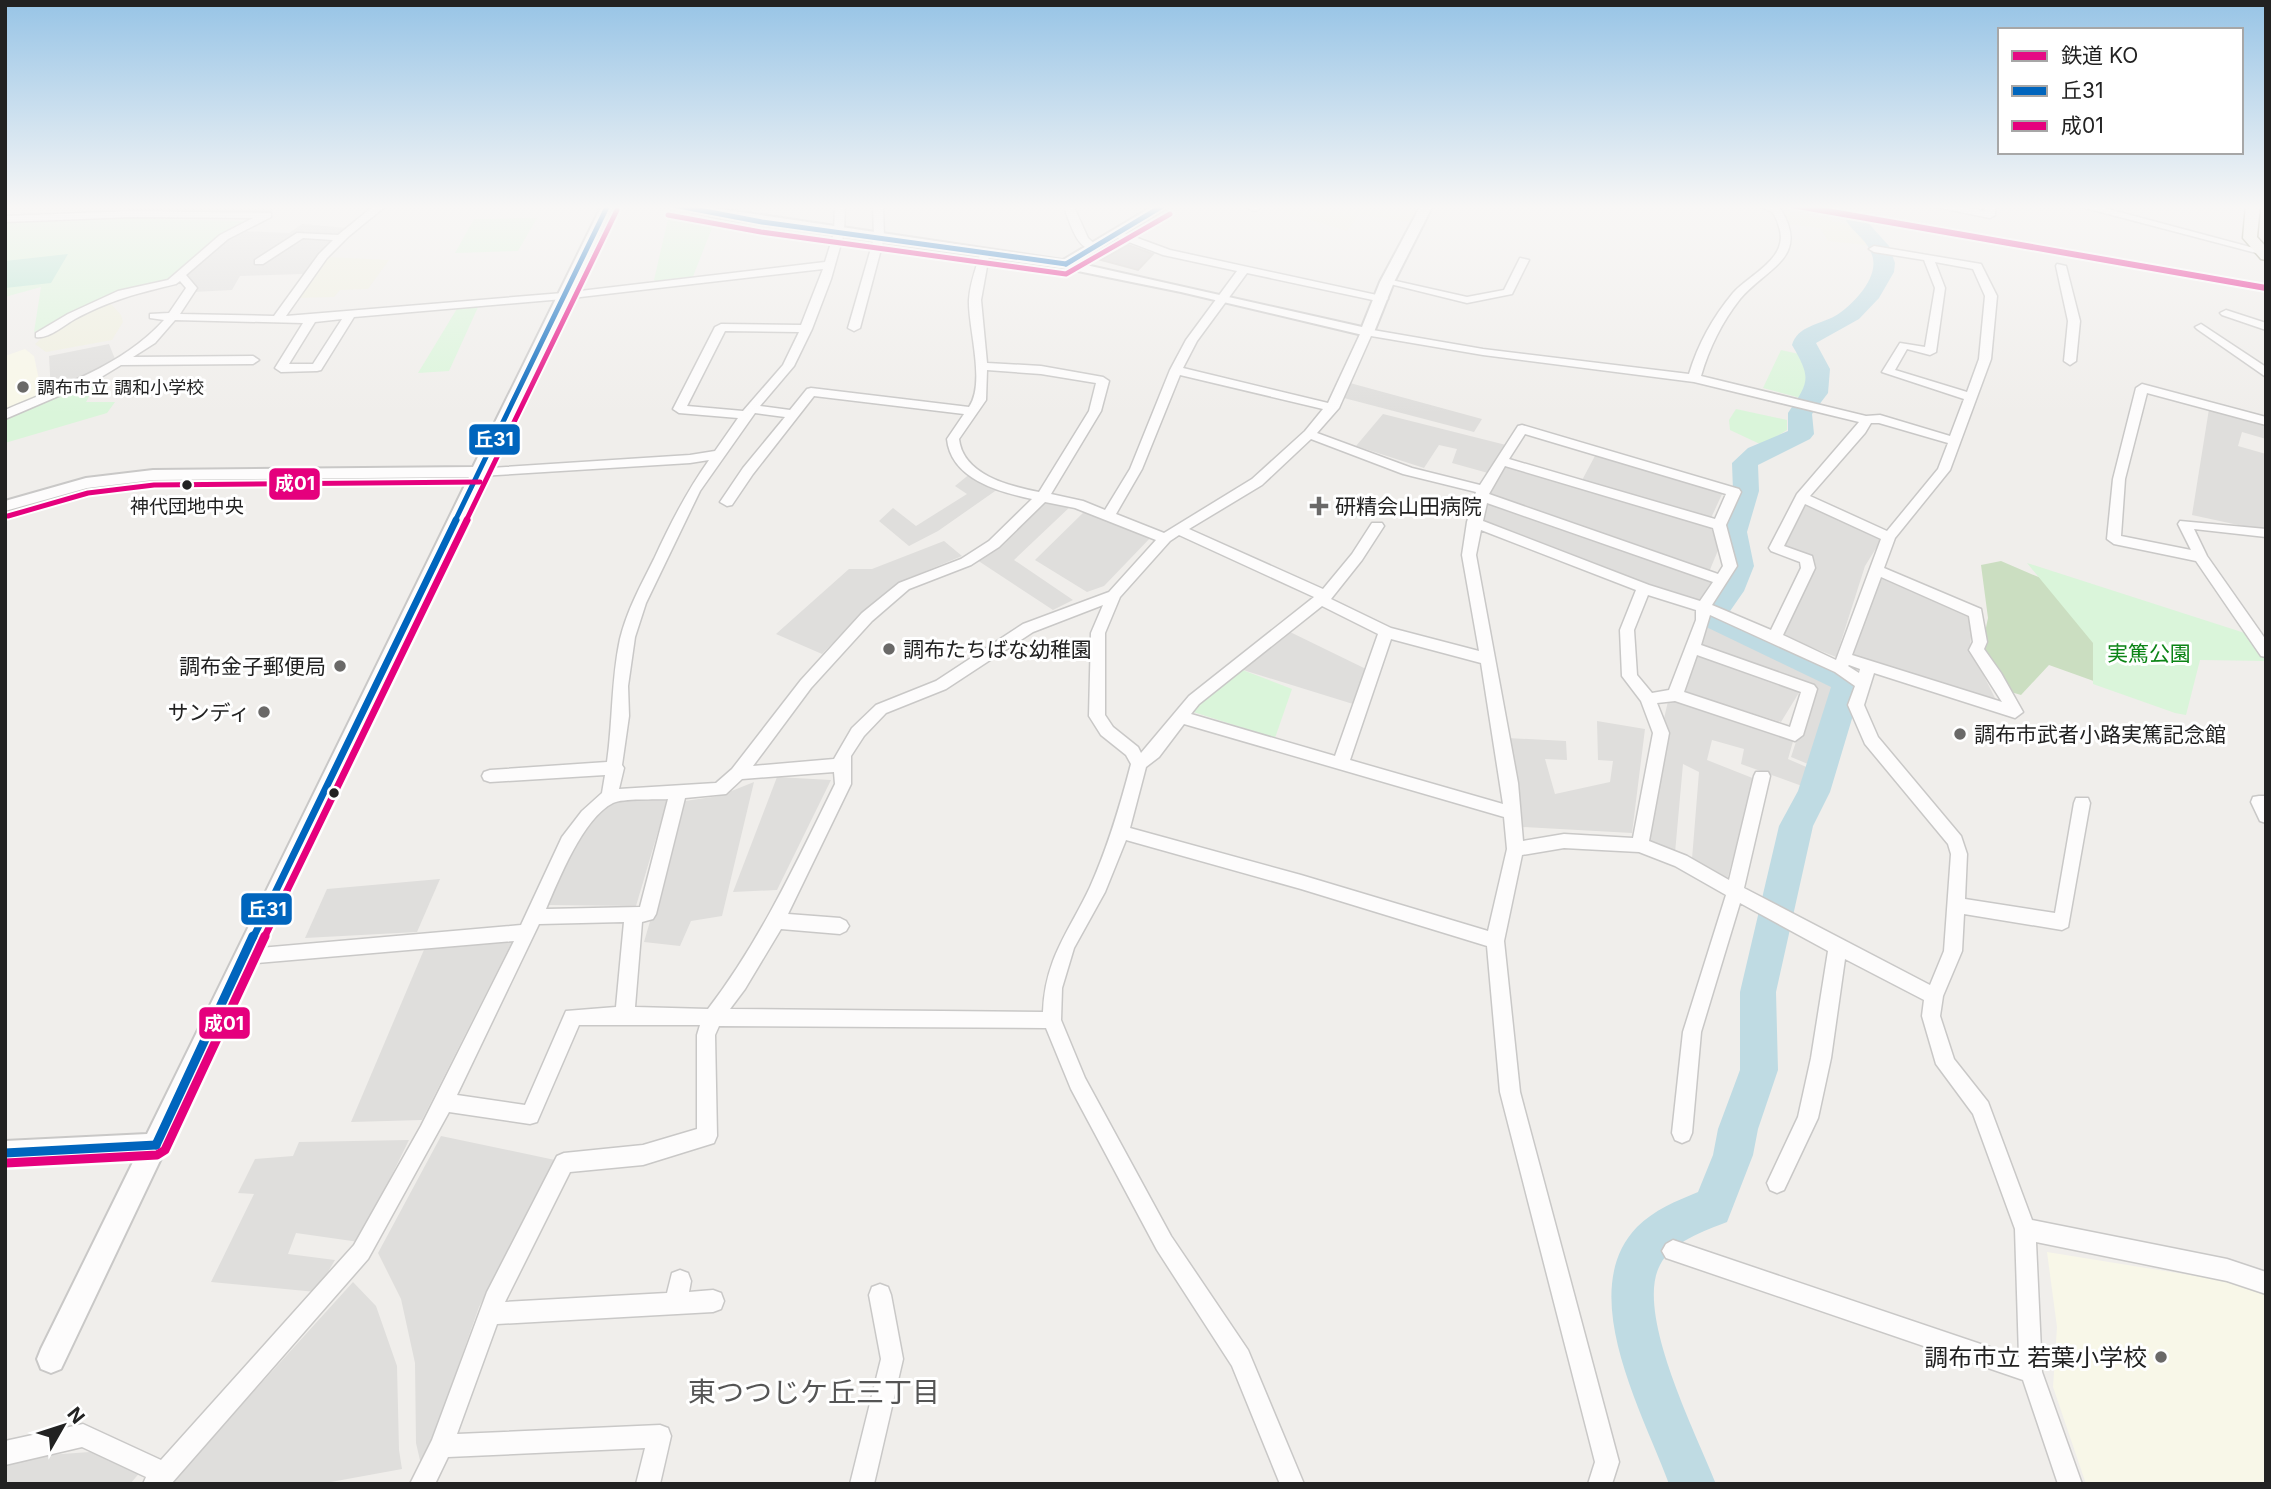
<svg xmlns="http://www.w3.org/2000/svg" width="2271" height="1489" font-family="Inter,'Noto Sans JP',sans-serif">
<rect width="100%" height="100%" fill="#f0eeeb"/>
<g fill="#dfdedc">
<polygon points="141,205 278,205 270,213 138,212"/>
<polygon points="302,224 347,228 303,274 240,276 232,290 193,292 187,274 226,238 241,231 289,233"/>
<polygon points="109,344 115,359 94,375 51,392 49,356"/>
<polygon points="1350,383 1482,419 1474,432 1344,398"/>
<polygon points="2209,409 2266,423 2266,439 2242,432 2238,446 2266,454 2266,531 2192,515"/>
<polygon points="1383,414 1506,445 1488,473 1452,463 1457,449 1439,445 1424,468 1356,446"/>
<polygon points="1596,454 1723,492 1711,518 1580,484"/>
<polygon points="1504,465 1710,525 1719,548 1709,572 1487,494"/>
<polygon points="971,473 998,489 938,531 909,546 879,521 893,508 916,526 967,494 955,486"/>
<polygon points="1047,497 1072,505 1014,560 1073,600 1053,610 977,560"/>
<polygon points="1486,501 1714,582 1697,603 1479,521"/>
<polygon points="1807,503 1883,537 1865,566 1836,657 1781,635 1812,559 1781,545"/>
<polygon points="1086,510 1152,536 1104,586 1087,592 1035,560"/>
<polygon points="944,541 962,556 897,583 858,617 822,654 776,634 849,569 872,569"/>
<polygon points="1881,576 1973,613 1970,648 1998,704 1850,657"/>
<polygon points="1705,622 1843,682 1808,764 1791,757 1813,690 1692,643"/>
<polygon points="1288,631 1366,669 1353,704 1240,669"/>
<polygon points="1692,652 1800,691 1781,722 1676,689"/>
<polygon points="1669,697 1794,738 1788,759 1811,769 1802,786 1741,764 1744,749 1712,740 1707,760 1755,779 1727,880 1692,859 1699,772 1683,764 1675,853 1647,841 1659,740"/>
<polygon points="1597,721 1645,729 1632,833 1522,827 1507,738 1566,741 1567,760 1545,759 1555,794 1610,782 1613,761 1598,760"/>
<polygon points="777,777 831,780 777,890 733,892"/>
<polygon points="754,782 722,916 691,921 680,946 644,942 685,801 719,796"/>
<polygon points="614,800 667,801 636,906 547,905 578,841 599,809"/>
<polygon points="440,879 417,932 305,938 327,889"/>
<polygon points="516,934 422,1120 351,1122 426,945"/>
<polygon points="441,1136 555,1160 479,1307 422,1469 416,1443 415,1363 401,1299 378,1253"/>
<polygon points="409,1140 359,1242 296,1233 288,1254 335,1260 316,1292 211,1282 254,1194 238,1193 255,1159 293,1156 299,1142"/>
<polygon points="353,1282 376,1306 397,1366 399,1450 402,1469 320,1484 170,1484"/>
<polygon points="90,1452 142,1470 130,1484 5,1484 5,1458"/>
</g>
<g fill="#f8f7e8">
<polygon points="25,349 34,356 42,394 36,400 5,412 5,356"/>
<polygon points="2047,1252 2233,1282 2266,1293 2266,1484 2086,1484 2053,1387 2057,1327"/>
</g>
<g fill="#efefdf">
<polygon points="1262,205 1420,205 1410,222 1359,214 1347,231"/>
<polygon points="1780,209 1854,226 1869,236 1874,246 1828,241 1820,228 1789,224"/>
<polygon points="328,257 389,260 368,289 340,290 334,297 297,298"/>
<polygon points="109,302 121,315 123,322 112,340 46,352 35,344 45,335 77,316"/>
</g>
<polygon fill="#cbdec1" points="2001,561 2050,582 2192,655 2155,703 2049,665 2021,695 2011,692 1981,651 1988,618 1981,565"/>
<g fill="#daf5da">
<polygon points="665,212 714,223 692,279 660,283 654,280 668,219 664,218"/>
<polygon points="114,218 246,221 218,236 166,280 118,291 34,332 41,287 5,297 5,223"/>
<polygon points="537,218 518,251 455,253 474,219"/>
<polygon points="479,305 449,371 418,373 458,307"/>
<polygon points="1781,350 1808,356 1811,385 1804,399 1763,388"/>
<polygon points="98,380 86,402 115,402 107,413 5,443 5,418"/>
<polygon points="1736,409 1787,420 1787,430 1762,445 1730,430 1729,420"/>
<polygon points="2027,563 2254,636 2266,655 2266,661 2200,660 2186,715 2175,713 2093,684 2093,643"/>
<polygon points="1240,669 1292,689 1275,738 1190,711"/>
</g>
<polygon fill="#b7e6d2" points="68,254 51,283 5,288 5,261"/>
<g fill="none" stroke-linecap="round" stroke-linejoin="round">
<path fill="#bfdbe3" fill-rule="evenodd" d="M1856 215 1863 217 1889 246 1895 263 1894 272 1879 298 1859 319 1816 343 1830 369 1828 393 1812 414 1814 434 1810 439 1758 465 1759 491 1747 532 1754 566 1744 591 1728 614 1859 674 1863 682 1830 792 1813 826 1776 992 1778 1070 1758 1129 1753 1155 1727 1222C1704 1231 1672 1242 1660 1265 1634 1313 1697 1435 1716 1484H1669C1644 1415 1574 1292 1637 1227 1654 1210 1676 1201 1698 1192L1713 1155 1718 1129 1740 1070V992L1779 826 1798 791 1831 687 1700 624 1696 617 1717 588 1726 566 1719 532 1733 491 1732 463 1748 448 1788 431V413C1809 382 1812 379 1792 345 1797 326 1821 324 1835 316 1853 305 1880 277 1872 255 1868 241 1854 233 1846 221L1849 217Z"/>
</g>
<polygon fill="#d7d4d2" stroke="#d3d0cc" stroke-width="2" points="1128,245 1153,254 1138,270 1101,260"/>
<g fill="none" stroke-linecap="round" stroke-linejoin="round">
<g stroke="#c9c8c7" stroke-width="3">
<g id="minor">
<path d="M375 205H387L349 236 327 258 286 316 563 293 825 262 834 233 835 205H845L844 233 831 279 812 329 794 366 760 406 790 410 807 389 811 388 969 407C986 383 968 328 969 300 970 283 976 268 981 252L990 250 981 300 987 363 1041 366 1103 377 1109 381 1101 411 1051 494 1083 501 1105 510 1130 469 1170 370 1186 340 1237 271 1163 255 1113 236V232H1121L1170 250 1386 297 1388 299 1382 302 1247 273 1197 341 1183 368 1328 403 1361 332 1367 329 1483 349 1689 374C1698 344 1713 317 1733 293 1750 274 1790 258 1779 227 1778 223 1775 215 1772 212 1768 209 1761 208 1757 205L1780 208C1811 258 1767 267 1740 299 1722 322 1709 348 1701 376L1866 416 1880 415 1950 436 1964 399 1882 372 1900 343 1925 347 1935 288 1924 260 1874 252 1869 249 1874 246 1981 264 1997 296 1991 359 1950 470 1895 538 1884 568 1981 609 1987 642 1984 649 2001 673 2023 712 2015 718 1874 673 1864 705 1878 737 1961 836 1967 854 1965 899 2055 913 2074 803 2076 798H2088L2090 803 2068 927 2062 930 1964 914 1962 951 1943 996 1940 1016 1954 1059 1988 1102 2032 1220 2227 1259 2266 1272V1294L2227 1281 2036 1242 2042 1372 2082 1484H2058L2023 1380 1666 1258 1662 1251 1666 1244 1673 1240 2019 1357 2015 1229 1973 1114 1936 1064 1922 1016 1924 1000 1845 959 1831 1058 1818 1118 1784 1190 1777 1193 1770 1190 1767 1183 1798 1117 1811 1058 1828 951 1740 903 1701 1032 1692 1133 1689 1140 1682 1143 1675 1140 1672 1133 1683 1032 1726 895 1675 866 1639 852 1564 848 1522 855 1504 941 1520 1092 1619 1462 1612 1484H1588L1595 1462 1500 1092 1487 946 1301 889 1126 840 1105 892 1074 948 1062 988 1061 1020 1085 1078 1171 1236 1248 1350 1304 1484H1280L1232 1366 1157 1250 1071 1089 1046 1028 719 1026 715 1035 717 1136 714 1143 643 1165 570 1172 505 1302 667 1293 672 1273 680 1270 688 1273 691 1281 689 1292 713 1290 721 1293 724 1301 721 1309 713 1312 497 1324 457 1434 660 1425 668 1428 671 1436 660 1484H636L645 1448 448 1457 435 1484H410L432 1440 487 1292 557 1156 564 1153 643 1145 697 1129V1035L700 1025H579L537 1122 530 1124 449 1112 368 1259 171 1484H143L146 1477 82 1447 5 1465V1441L83 1424 161 1460 354 1245 421 1126 514 941 244 964 238 962 235 956 238 950 521 925 562 837 582 811 602 793 605 775 490 782 484 780 482 776 484 772 490 770 607 762C613 721 611 680 620 639 627 610 641 585 654 559 670 524 687 491 709 460L690 463 480 476 474 472 475 469 690 455 715 451 738 418 679 413 673 409 715 327 721 324 801 325 823 269 563 299 354 317 321 370 317 371 281 372 275 368 303 323 175 320 155 343 133 357 253 356 259 360 253 364 121 365 98 379 5 419V410C60 386 123 366 164 320L150 318V314L169 313 186 288 180 281 176 284C139 293 110 300 75 319 64 325 49 339 36 337V333L68 314 118 291 168 280 220 235 253 218 132 217 5 222V216L132 211 271 213V217L228 239 186 275 197 288 180 314 274 316 319 254 333 240 303 238 263 264H255V260L297 233 338 235ZM1935 262 1973 269 1985 296 1979 359 1967 392 1895 370 1907 349 1930 355 1936 352 1945 288ZM342 319 313 364H289L315 322ZM725 331 799 332 783 365 743 411 687 406ZM1371 336 1483 355 1694 382 1859 422 1797 494 1769 548 1771 551 1800 562 1801 568 1771 630 1712 605 1737 566 1726 525 1741 492 1739 489 1522 425 1518 426 1480 485 1412 468 1317 433 1339 408ZM987 370 1041 374 1096 383 1089 411 1039 492C1009 486 963 475 959 439L986 400ZM1180 375 1323 409 1305 431 1252 479 1164 533 1116 514 1142 469ZM814 396 964 414 947 439C951 479 999 492 1032 499L989 541 961 559 899 583 862 613 801 680 732 769 716 783 619 789 624 768 622 765 629 716 628 686 635 637 646 603 700 491 755 413 785 417 743 468 720 502 727 506 732 505 753 474ZM1871 423H1879L1948 443 1938 469 1887 531 1810 496 1865 433ZM1525 434 1726 494 1715 519 1509 459ZM1311 439 1403 474 1476 492 1467 522 1462 555 1479 651 1391 628 1331 599 1362 560 1384 526 1382 523H1372L1352 554 1323 589 1189 529 1262 485ZM1505 466 1713 528 1723 566 1718 574 1489 494ZM1045 502 1075 508 1156 540 1109 592 1023 624 936 681 876 705 852 728 834 759 753 766 811 688 872 621 909 589 971 565 999 547ZM1487 503 1713 582 1700 601 1649 585 1483 521ZM1805 504 1881 539 1836 660 1783 635 1815 568 1812 556 1784 546ZM1481 530 1636 590 1620 630 1622 676 1641 701 1653 733 1633 838 1564 834 1523 841 1518 783 1476 555ZM1179 535 1314 597 1189 696 1141 753 1138 747 1113 727 1105 715V633L1120 597 1170 541ZM1881 577 1969 616 1973 642 1969 650 2002 702 1852 655ZM1648 595 1696 610V620L1669 690 1652 693 1637 675 1634 630ZM1103 605 1091 633 1089 716 1101 735 1126 755 1131 764C1120 806 1108 847 1090 887 1069 932 1045 958 1043 1012L730 1009 745 989 781 929 840 934 846 931 849 926 846 921 840 918 788 914 851 784V756L864 736 886 713 946 689 1033 632ZM1322 606 1378 634 1335 756 1191 714 1199 704ZM1710 615 1835 672 1855 686 1848 705 1865 744 1948 844 1951 854 1944 951 1930 985 1744 888 1770 776 1768 772H1756L1754 776 1729 880 1687 856 1649 841 1669 733 1657 703 1675 701 1795 741 1803 735 1817 689 1814 685 1701 645ZM1391 639 1481 663 1503 804 1350 760ZM1697 655 1801 692 1790 727 1684 692ZM1849 665 1860 669 1859 673 1848 666ZM1184 724 1504 817 1507 849 1488 931 1301 875 1130 828 1146 767 1159 757ZM834 772 835 784C797 861 761 940 708 1009L635 1007 642 922 653 919 656 914 685 798 726 794 742 779ZM668 799 640 907 546 909C559 879 583 818 613 803 623 798 656 800 668 799ZM624 922 616 1007 566 1011 525 1105 457 1095 539 924Z"/>
<polygon points="873,205 883,205 884,238 860,328 854,331 848,328 874,238"/>
<path d="M1063 205H1073L1088 238 1097 246V250C1076 252 1070 221 1063 205Z"/>
<polygon points="1241,205 1258,205 1260,208 1255,211"/>
<polygon points="1926,205 1952,205 1985,211 1985,205 1995,205 1995,215 1990,218"/>
<polygon points="2074,205 2093,205 2265,251 2260,254"/>
<polygon points="1520,258 1529,260 1512,294 1467,303 1382,282 1387,279 1467,297 1504,290"/>
<polygon points="2057,264 2066,266 2080,321 2076,361 2070,365 2064,361 2068,321 2056,266"/>
<polygon points="2226,310 2266,323 2266,330 2222,315 2220,313"/>
<polygon points="2201,324 2266,367 2266,377 2197,329 2195,327"/>
<polygon points="2142,384 2266,417 2266,425 2147,393 2125,479 2121,536 2191,550 2178,524 2180,521 2266,529 2266,537 2194,529 2207,556 2266,640 2266,657 2261,656 2196,561 2114,544 2107,539 2113,479 2136,388"/>
<polygon points="2259,796 2266,796 2266,823 2260,821 2251,802 2253,797"/>
<polygon points="880,1284 888,1287 891,1295 903,1359 874,1484 850,1484 881,1359 869,1295 872,1287"/>
</g>
</g>
<g stroke="#c9c8c7" stroke-width="4">
<g id="tertiary">
<polygon points="602,205 614,205 61,1369 51,1373 41,1369 37,1359 41,1349 135,1158 5,1165 5,1141 147,1134 469,477 153,480 87,488 5,511 5,501 86,478 153,470 473,467"/>
<polygon points="664,205 694,205 1063,260 1155,205 1171,205 1077,263 1362,327 1380,282 1421,205 1433,205 1394,282 1374,332 1367,336 1181,292 1068,269 720,218"/>
</g>
</g>
<g stroke="#999a82" stroke-width="3">
<polygon id="secondary" points="2246,205 2260,205 2257,237 2266,247 2266,260 2261,259 2243,238"/>
</g>
<use href="#minor" fill="#fdfcfc" fill-rule="evenodd"/>
<use href="#tertiary" fill="#fdfcfc" fill-rule="evenodd"/>
<use href="#secondary" fill="#f4f4ed" fill-rule="evenodd"/>
<g stroke="#fff" stroke-width="9">
<g id="bus-1-far2">
<polyline points="673,205 762,222 1066,264"/>
<polyline points="1066,264 1164,205"/>
<polyline points="455,521 608,205"/>
</g>
</g>
<g stroke="#fff" stroke-width="12">
<polyline id="bus-1-far1" points="253,938 456,520"/>
</g>
<g stroke="#fff" stroke-width="14">
<g id="bus-1">
<polyline points="156,1145 253,936"/>
<polyline points="5,1153 156,1145"/>
</g>
</g>
<g stroke="#fff" stroke-width="9">
<g id="bus-2-far2">
<polyline points="668,215 761,232 1066,274 1170,214"/>
<polyline points="8,516 88,493 154,485 480,482"/>
<polyline points="466,521 617,210"/>
</g>
</g>
<g stroke="#fff" stroke-width="12">
<polyline id="bus-2-far1" points="264,938 467,520"/>
</g>
<g stroke="#fff" stroke-width="14">
<polyline id="bus-2" points="6,1163 157,1155 165,1150 265,936"/>
</g>
<use href="#bus-1-far2" stroke="#0065bd" stroke-width="5"/>
<use href="#bus-1-far1" stroke="#0065bd" stroke-width="7"/>
<use href="#bus-1" stroke="#0065bd" stroke-width="9"/>
<use href="#bus-2-far2" stroke="#e5007d" stroke-width="5"/>
<use href="#bus-2-far1" stroke="#e5007d" stroke-width="7"/>
<use href="#bus-2" stroke="#e5007d" stroke-width="9"/>
<g stroke="#fff" stroke-width="10">
<polyline id="rail-1" points="1792,205 2266,288"/>
</g>
<use href="#rail-1" stroke="#e50b84" stroke-width="6"/>
</g>
<linearGradient id="sky" x2="0" y2="1"><stop stop-color="#97c4e6"/><stop offset="0.5" stop-color="#f8f7f6"/><stop offset="1" stop-color="#f8f7f6" stop-opacity="0"/></linearGradient>
<rect width="2271" height="414" fill="url(#sky)"/>
<g fill="#6a6968" stroke="#fff" stroke-width="2.5">
<circle cx="23" cy="387" r="7"/>
<path d="M1315.5 495.5h7v7h7v7h-7v7h-7v-7h-7v-7h7z"/>
<circle cx="889" cy="649" r="7"/>
<circle cx="340" cy="666" r="7"/>
<circle cx="264" cy="712" r="7"/>
<circle cx="1960" cy="734" r="7"/>
<circle cx="2161" cy="1357" r="7"/>
</g>
<g fill="#222" stroke="#fff" stroke-width="2.5">
<circle cx="187" cy="485" r="6"/>
<circle cx="334" cy="793" r="6"/>
</g>
<g text-anchor="middle" dominant-baseline="central" stroke-width="6" stroke-linejoin="round" paint-order="stroke">
<g font-size="18" fill="#222" stroke="#fff" text-anchor="start">
<text x="37" y="387">調布市立 調和小学校</text>
</g>
<g font-size="19" fill="#222" stroke="#fff">
<text x="187" y="506">神代団地中央</text>
</g>
<g font-size="21" fill="#222" stroke="#fff" text-anchor="start">
<text x="1335" y="506">研精会山田病院</text>
<text x="903" y="649">調布たちばな幼稚園</text>
<text x="326" y="666" text-anchor="end">調布金子郵便局</text>
<text x="250" y="712" text-anchor="end">サンディ</text>
<text x="1974" y="734">調布市武者小路実篤記念館</text>
</g>
<g font-size="21" fill="#0c8416" stroke="#fff">
<text x="2149" y="653">実篤公園</text>
</g>
<g font-size="24" fill="#222" stroke="#fff" text-anchor="end">
<text x="2147" y="1357">調布市立 若葉小学校</text>
</g>
<g font-size="28" fill="#555" stroke="#fff">
<text x="814" y="1392">東つつじケ丘三丁目</text>
</g>
</g>
<g stroke="#fff" stroke-width="2.5">
<rect x="468" y="423" width="53" height="33" rx="7" fill="#0065bd"/>
<rect x="268" y="467" width="53" height="34" rx="7" fill="#e5007d"/>
<rect x="240" y="892" width="53" height="34" rx="7" fill="#0065bd"/>
<rect x="198" y="1006" width="53" height="34" rx="7" fill="#e5007d"/>
</g>
<g font-size="19" text-anchor="middle" font-weight="bold" fill="#fff">
<text x="494" y="446">丘31</text>
<text x="295" y="490">成01</text>
<text x="267" y="916">丘31</text>
<text x="224" y="1030">成01</text>
</g>
<rect width="2271" height="1489" fill="none" stroke="#222222" stroke-width="14"/>
<rect x="1998" y="28" width="245" height="126" fill="#ffffff" stroke="#a7a7a7" stroke-width="2"/>
<rect x="2012" y="51" width="35" height="10" fill="#e50b84" stroke="#a7a7a7" stroke-width="2"/>
<text x="2061" y="63" font-size="21" fill="#222222">鉄道 KO</text>
<rect x="2012" y="86" width="35" height="10" fill="#0065bd" stroke="#a7a7a7" stroke-width="2"/>
<text x="2061" y="98" font-size="21" fill="#222222">丘31</text>
<rect x="2012" y="121" width="35" height="10" fill="#e5007d" stroke="#a7a7a7" stroke-width="2"/>
<text x="2061" y="133" font-size="21" fill="#222222">成01</text>
<g transform="translate(63 1426) rotate(51)" stroke="#ffffff" stroke-width="5" paint-order="stroke">
<path d="M0-5L12 26L0 18L-12 26Z" fill="#222222"/>
<text y="-10" font-size="19" font-weight="bold" text-anchor="middle" fill="#222222">N</text>
</g>
</svg>
